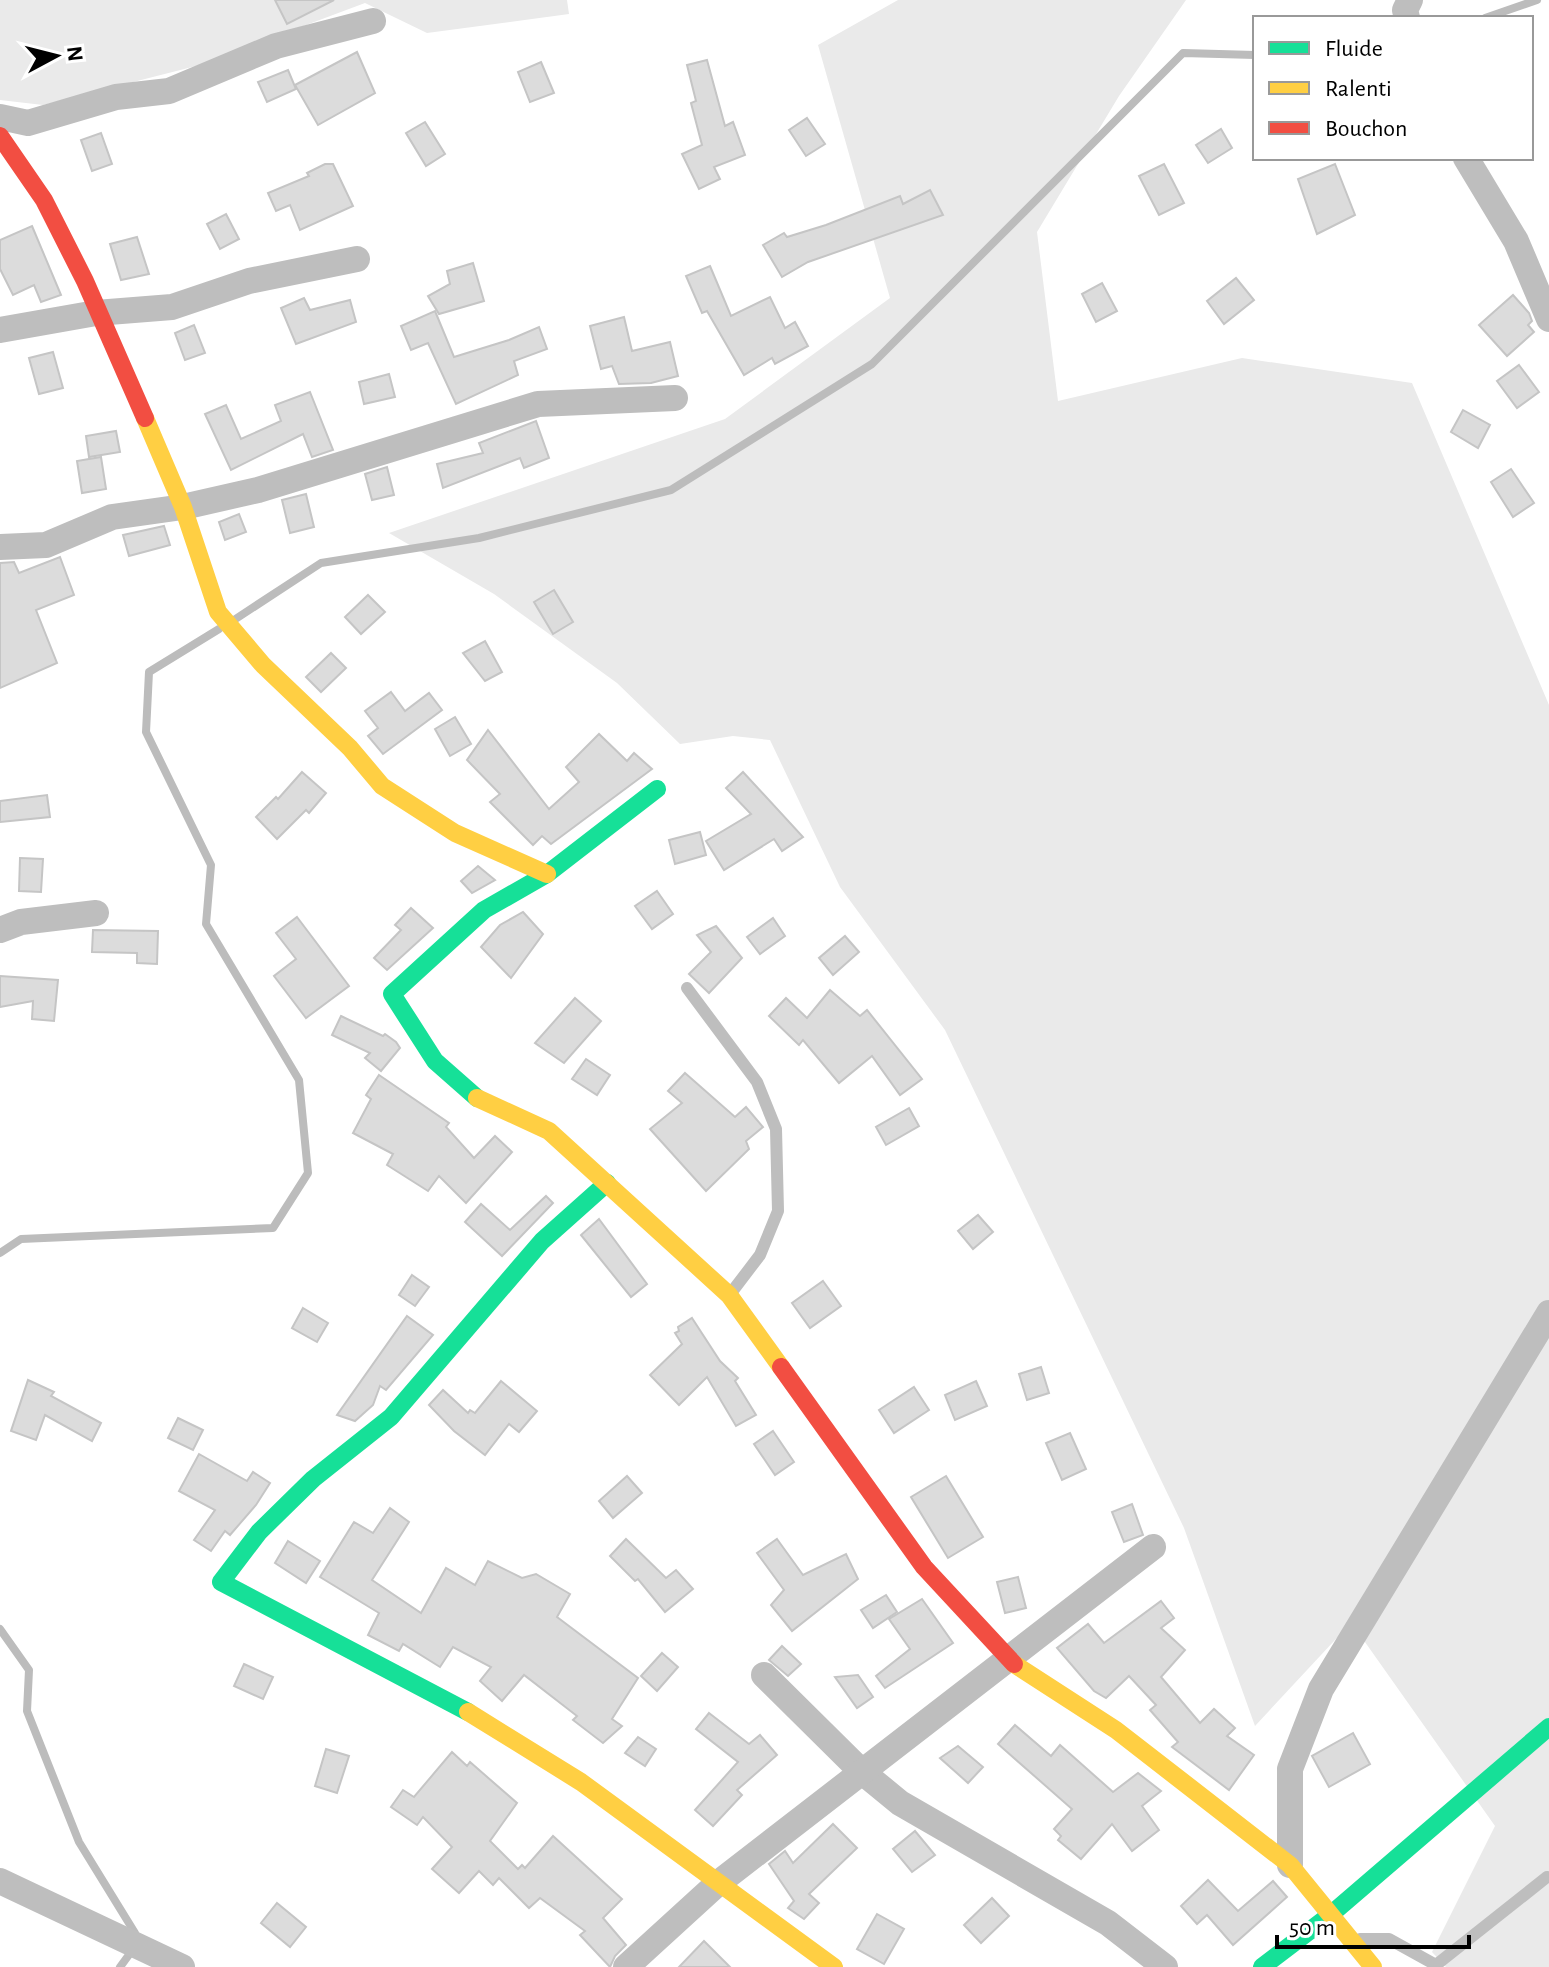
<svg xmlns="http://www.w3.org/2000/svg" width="1549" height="1967" font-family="'Alegreya Sans',sans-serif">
<rect width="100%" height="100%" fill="#fff"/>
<g fill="#eaeaea">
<polygon points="0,0 567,0 569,14 427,33 365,3 196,66 43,105 0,100"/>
<polygon points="898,0 1186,0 1119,96 1037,232 1058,401 1242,358 1412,383 1549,705 1549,1967 1446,1967 1432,1952 1495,1826 1360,1635 1348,1626 1255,1726 1184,1528 945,1030 840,887 770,740 733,736 680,744 617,683 494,594 389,533 725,419 890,298 818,45"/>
</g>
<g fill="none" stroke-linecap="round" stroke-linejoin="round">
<g stroke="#bcbcbc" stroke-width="8">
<polyline points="1485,18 1537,0"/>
<polyline points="234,620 321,563 479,538 671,490 872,364 1183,53 1255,55"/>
<polyline points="0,1253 21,1239 273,1228 308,1173 299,1080 206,924 211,865 146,732 149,672 219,629"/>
<polyline points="0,1629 29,1670 27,1711 79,1842 135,1933 131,1952 120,1967"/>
</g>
</g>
<g fill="#dcdcdc" stroke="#c5c5c5" stroke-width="2">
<polygon points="275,0 334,0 287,24"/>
<polygon points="357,52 375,93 318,125 295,85"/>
<polygon points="707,60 725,126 733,122 745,155 714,167 720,179 699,189 682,154 702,145 691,103 696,101 687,65"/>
<polygon points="541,62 554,93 530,102 518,72"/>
<polygon points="288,70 296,89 267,102 258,82"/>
<polygon points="807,118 825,144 806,156 789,130"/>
<polygon points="425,122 445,154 426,166 406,133"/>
<polygon points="1221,129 1232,148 1208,163 1196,145"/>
<polygon points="101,133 112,164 92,171 81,140"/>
<polygon points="325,164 333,164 353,206 300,230 290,205 276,211 268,193 309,176 307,173"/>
<polygon points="1164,164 1184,203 1159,215 1139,176"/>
<polygon points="1335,164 1355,215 1317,234 1298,179"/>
<polygon points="930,190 943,215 808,262 782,277 763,245 784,233 787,237 826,225 900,196 903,204"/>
<polygon points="226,214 239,239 220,249 207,224"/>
<polygon points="32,226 61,295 41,302 34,285 13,295 0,269 0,240"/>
<polygon points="137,237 149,274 121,280 110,244"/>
<polygon points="473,263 484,301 439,314 428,296 450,284 447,271"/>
<polygon points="710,266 731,316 770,297 785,328 795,322 808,346 775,364 772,358 744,375 707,311 702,313 686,276"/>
<polygon points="1236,278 1254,300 1224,324 1207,301"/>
<polygon points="1102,283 1117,311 1096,322 1082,294"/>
<polygon points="1513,295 1529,313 1532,321 1528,325 1534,332 1507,356 1479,325"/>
<polygon points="304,298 310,310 350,300 356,322 296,344 281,308"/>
<polygon points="435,311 454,357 509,340 539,327 547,349 514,361 518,375 456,404 428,343 411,350 401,326"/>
<polygon points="624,317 632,351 670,342 678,376 651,383 619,384 612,366 601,369 590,326"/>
<polygon points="194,325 205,353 185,360 175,333"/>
<polygon points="53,352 63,388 39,394 29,358"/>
<polygon points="1519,365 1539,392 1517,408 1497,381"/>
<polygon points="389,374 395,397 364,404 359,382"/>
<polygon points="310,392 333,450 312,457 303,434 231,470 205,414 226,405 241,439 281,421 275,405"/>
<polygon points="1463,410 1490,425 1478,448 1451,432"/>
<polygon points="536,421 549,458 524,468 520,458 443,488 437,464 483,453 479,443"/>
<polygon points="116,431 120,452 89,457 86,436"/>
<polygon points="101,457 106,489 82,493 77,461"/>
<polygon points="387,467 394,495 372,500 365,474"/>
<polygon points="1511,469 1534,503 1513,517 1491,482"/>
<polygon points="306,494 314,527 290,533 282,500"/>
<polygon points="239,514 246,532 225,540 219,522"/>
<polygon points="164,526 170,545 129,556 123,535"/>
<polygon points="60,557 74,595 36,610 57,663 0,688 0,563 14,562 19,573"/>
<polygon points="554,590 573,622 553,634 534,602"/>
<polygon points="368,595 385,612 361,634 345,617"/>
<polygon points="485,641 502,672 485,681 463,653"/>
<polygon points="331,653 346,668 321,692 306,677"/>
<polygon points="391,692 405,711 429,693 442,710 383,754 368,736 378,728 365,711"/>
<polygon points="455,717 471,744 450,756 435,729"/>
<polygon points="488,730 549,809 579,782 566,767 599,734 627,761 634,753 652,769 551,844 542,836 533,845 490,802 500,794 467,760"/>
<polygon points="302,772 326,793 309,813 306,810 277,839 256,817 276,797 278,799"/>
<polygon points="743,772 803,837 782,851 774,839 724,870 706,841 751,814 726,788"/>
<polygon points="47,795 50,817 0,822 0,801"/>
<polygon points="700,832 706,855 675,864 669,840"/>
<polygon points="20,858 43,859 41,892 19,891"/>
<polygon points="478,866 495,880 472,893 461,881"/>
<polygon points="657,891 673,914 652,929 635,906"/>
<polygon points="411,908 433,928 387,970 374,958 401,930 395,925"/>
<polygon points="523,912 543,934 511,978 481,947 500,925"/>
<polygon points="297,917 349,986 306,1018 274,976 296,959 276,933"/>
<polygon points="773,918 785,936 760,954 747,937"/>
<polygon points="716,926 742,958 709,993 689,974 711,952 697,935"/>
<polygon points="93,930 158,931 157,964 137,963 137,953 92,952"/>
<polygon points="845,936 859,952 833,975 819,958"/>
<polygon points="0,976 58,980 54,1021 32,1019 33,1001 0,1007"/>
<polygon points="830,990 860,1016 867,1010 922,1079 900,1095 872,1056 839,1083 803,1040 799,1045 769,1016 786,998 807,1018"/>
<polygon points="575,998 601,1021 564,1063 535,1043"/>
<polygon points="341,1016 383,1036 385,1034 396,1042 400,1048 381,1071 365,1058 370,1053 332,1035"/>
<polygon points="586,1059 610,1075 597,1095 572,1079"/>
<polygon points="685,1073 735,1117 746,1107 763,1127 746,1141 749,1149 706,1191 650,1129 682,1103 668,1091"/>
<polygon points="379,1075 449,1123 446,1127 474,1158 495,1136 512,1152 466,1203 439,1176 428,1191 387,1165 393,1154 353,1133 371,1099 366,1095"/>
<polygon points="909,1108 919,1126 886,1145 876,1127"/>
<polygon points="546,1196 553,1203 502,1256 465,1222 481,1204 510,1230"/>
<polygon points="978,1215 993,1232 973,1249 958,1231"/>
<polygon points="599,1219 647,1284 631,1297 581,1235"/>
<polygon points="412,1275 429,1287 415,1306 399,1295"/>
<polygon points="823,1281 841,1306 810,1328 792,1303"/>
<polygon points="303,1308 328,1323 317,1342 292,1328"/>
<polygon points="407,1316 433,1335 386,1390 380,1386 373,1405 355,1421 337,1415"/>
<polygon points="692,1318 720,1361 738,1378 735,1381 756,1415 736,1426 707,1377 679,1405 650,1375 682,1344 675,1333 679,1331 678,1327"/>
<polygon points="1041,1367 1049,1393 1027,1400 1019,1374"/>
<polygon points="28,1380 54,1392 51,1396 101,1423 92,1441 45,1415 36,1440 11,1431"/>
<polygon points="501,1381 537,1411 519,1432 509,1424 485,1455 454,1431 429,1405 443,1390 468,1413 470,1410 475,1413"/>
<polygon points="976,1381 987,1406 955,1420 945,1395"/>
<polygon points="914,1387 929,1410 894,1433 879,1410"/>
<polygon points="178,1418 203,1430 193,1450 168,1438"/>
<polygon points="773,1431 794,1462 775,1475 754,1444"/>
<polygon points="1070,1433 1086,1469 1062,1480 1046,1443"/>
<polygon points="199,1454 247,1481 253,1472 270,1483 256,1505 230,1535 225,1531 211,1551 194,1540 215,1510 179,1491"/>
<polygon points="627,1476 642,1493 613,1518 599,1501"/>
<polygon points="946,1476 983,1537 948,1558 911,1497"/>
<polygon points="1132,1504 1143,1535 1124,1542 1112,1512"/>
<polygon points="390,1508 409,1522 372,1580 421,1613 446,1568 475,1585 488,1561 522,1578 536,1574 570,1594 557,1617 638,1678 612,1719 622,1726 603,1743 573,1720 577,1716 524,1675 502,1701 480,1681 491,1667 453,1647 440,1667 403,1644 399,1651 368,1635 379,1613 320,1577 354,1522 373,1533"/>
<polygon points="626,1539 666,1578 676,1570 693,1589 665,1612 638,1579 635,1581 610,1556"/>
<polygon points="777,1539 803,1575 846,1554 858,1579 792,1631 771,1605 784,1590 757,1553"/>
<polygon points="288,1541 320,1561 306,1583 275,1563"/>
<polygon points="1018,1577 1026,1608 1005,1613 997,1582"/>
<polygon points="886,1595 897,1612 873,1628 861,1610"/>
<polygon points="922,1599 953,1643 885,1688 876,1676 910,1649 889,1619"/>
<polygon points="1161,1601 1174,1618 1161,1628 1185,1650 1161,1677 1200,1723 1214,1709 1235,1728 1227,1736 1254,1755 1229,1790 1172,1747 1178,1742 1150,1710 1156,1705 1129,1676 1106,1698 1094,1691 1057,1648 1088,1624 1104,1643"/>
<polygon points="782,1646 801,1664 788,1676 769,1660"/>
<polygon points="662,1653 678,1667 657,1691 641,1676"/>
<polygon points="244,1664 273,1677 263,1699 234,1686"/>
<polygon points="858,1675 873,1697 857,1708 835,1677"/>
<polygon points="709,1713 749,1744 760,1735 777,1755 737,1790 742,1795 713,1826 695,1810 738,1762 696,1729"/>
<polygon points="1015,1725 1051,1756 1060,1745 1113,1792 1138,1773 1161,1791 1142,1806 1159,1830 1132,1851 1112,1824 1081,1859 1058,1840 1061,1836 1054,1829 1072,1809 998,1744"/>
<polygon points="1353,1733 1370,1764 1329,1787 1312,1756"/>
<polygon points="638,1737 656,1749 645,1766 625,1753"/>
<polygon points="958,1746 983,1767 968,1783 940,1758"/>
<polygon points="326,1749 349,1756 337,1793 315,1786"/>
<polygon points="452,1752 467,1766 470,1762 517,1803 490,1841 518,1869 522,1865 525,1868 553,1836 622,1899 603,1918 626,1945 615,1956 610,1967 580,1935 585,1931 540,1898 529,1908 499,1878 493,1885 479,1871 459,1893 432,1869 452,1847 423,1817 417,1825 391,1807 403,1790 414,1797"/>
<polygon points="833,1824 857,1848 809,1894 819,1903 804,1919 788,1908 794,1901 769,1864 785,1851 793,1863"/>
<polygon points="915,1831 935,1855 912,1872 893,1849"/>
<polygon points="1208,1880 1238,1911 1273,1881 1287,1897 1233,1945 1207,1915 1197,1924 1181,1906"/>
<polygon points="992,1898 1009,1916 981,1943 964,1925"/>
<polygon points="277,1903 306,1927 290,1947 261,1923"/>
<polygon points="877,1914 904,1929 884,1964 857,1949"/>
<polygon points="704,1941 730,1967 679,1967"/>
</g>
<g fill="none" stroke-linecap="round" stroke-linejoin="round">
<g stroke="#bebebe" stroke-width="12">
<polyline points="687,988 757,1082 776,1129 778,1211 760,1255 731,1293"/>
<polyline points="1360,1939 1389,1939 1436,1965 1547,1877"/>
</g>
<g stroke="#bebebe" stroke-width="26">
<polyline points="1407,18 1405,10 1410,0"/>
<polyline points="0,117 28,123 116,97 169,91 276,46 373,21"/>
<polyline points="1466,158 1516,241 1549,319"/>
<polyline points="0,330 96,313 172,307 249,281 357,259"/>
<polyline points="0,547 46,545 112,517 183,507 258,490 538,404 675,398"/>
<polyline points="0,930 21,922 96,913"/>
<polyline points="764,1675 861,1771 900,1803 1108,1923 1165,1967"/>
<polyline points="1290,1865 1290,1769 1321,1689 1549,1313"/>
<polyline points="0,1881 182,1967"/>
<polyline points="626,1967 717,1884 1153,1547"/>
</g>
<g stroke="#16e098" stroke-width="18">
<polyline points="477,1098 435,1061 392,994 484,910 547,874 657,789"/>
<polyline points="468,1712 221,1582 259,1532 313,1479 391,1417 542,1241 607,1183"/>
<polyline points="1262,1967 1329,1916 1549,1727"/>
</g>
<g stroke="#ffcf43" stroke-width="18">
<polyline points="145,418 183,507 218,612 263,665 350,748 382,786 455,833 547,874"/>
<polyline points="477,1098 549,1131 729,1295 781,1367"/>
<polyline points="1014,1664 1116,1730 1290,1865 1373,1967"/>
<polyline points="468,1712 581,1782 834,1967"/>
</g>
<g stroke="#f24e42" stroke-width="18">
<polyline points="0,136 44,200 85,281 145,418"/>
<polyline points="781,1367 924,1567 1014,1664"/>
</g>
</g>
<rect x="1253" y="16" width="280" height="144" fill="#ffffff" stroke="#999999" stroke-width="2"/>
<rect x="1269" y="42" width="40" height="12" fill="#16e098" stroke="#999999" stroke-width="2"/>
<text x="1325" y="56" font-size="24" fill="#000000">Fluide</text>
<rect x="1269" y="82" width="40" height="12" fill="#ffcf43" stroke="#999999" stroke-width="2"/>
<text x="1325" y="96" font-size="24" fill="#000000">Ralenti</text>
<rect x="1269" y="122" width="40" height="12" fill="#f24e42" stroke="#999999" stroke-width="2"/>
<text x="1325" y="136" font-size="24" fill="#000000">Bouchon</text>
<g transform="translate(56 56) rotate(83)" stroke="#ffffff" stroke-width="6" paint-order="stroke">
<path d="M0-6L14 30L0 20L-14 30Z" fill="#000000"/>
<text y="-12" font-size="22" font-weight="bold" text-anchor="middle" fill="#000000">N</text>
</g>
<path d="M1277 1935v12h192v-12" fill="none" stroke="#000000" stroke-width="4"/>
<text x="1289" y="1935" font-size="24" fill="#000000" stroke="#ffffff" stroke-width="6" paint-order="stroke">50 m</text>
</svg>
